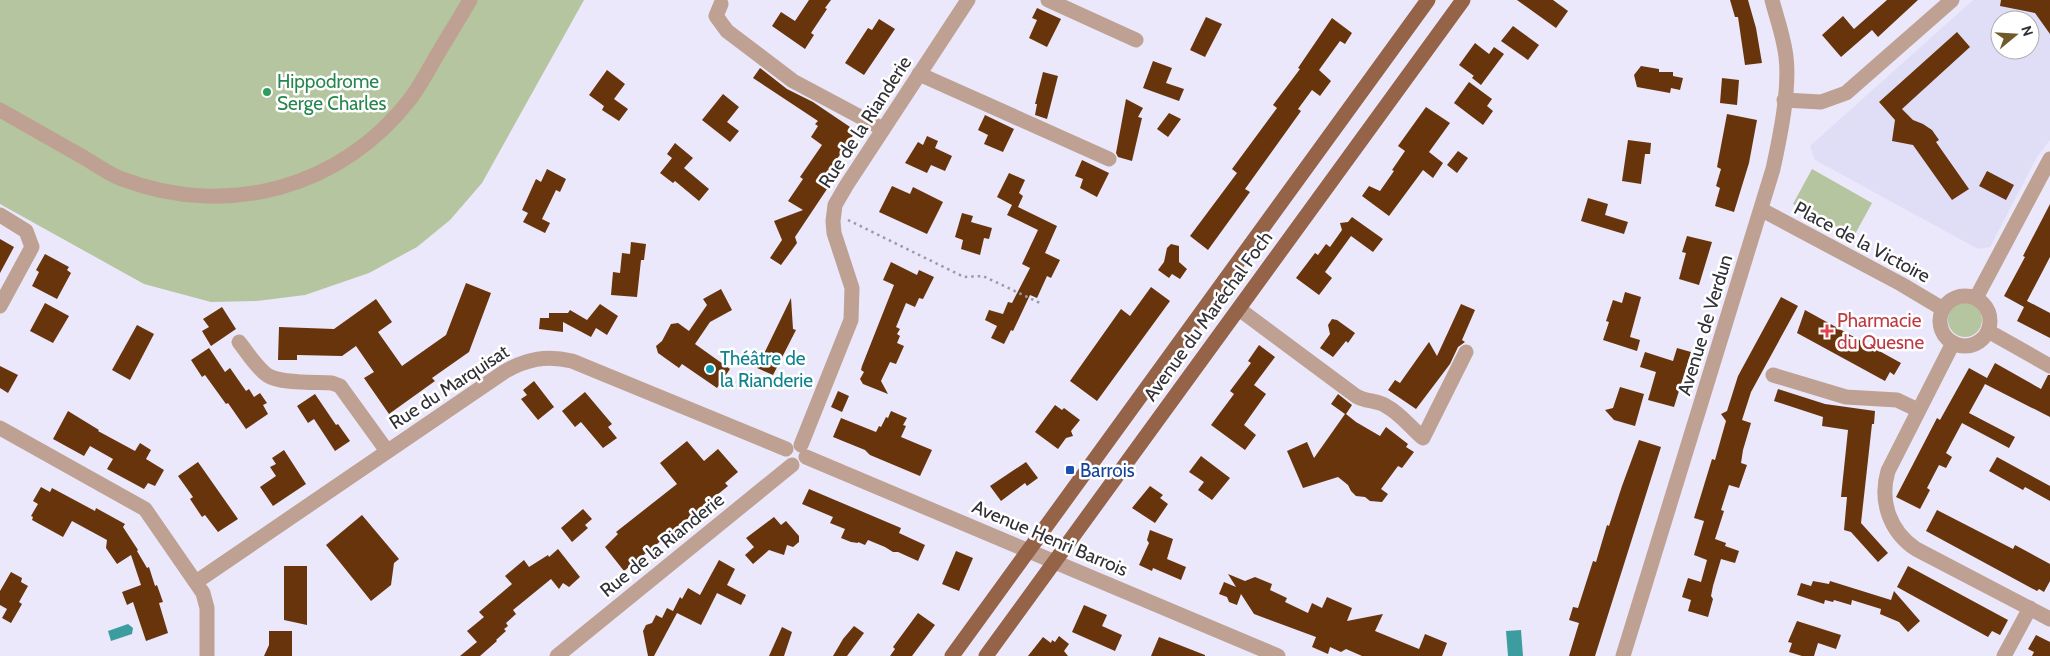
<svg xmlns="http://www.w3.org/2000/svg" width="2050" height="656" font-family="Cabin,sans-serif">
<rect width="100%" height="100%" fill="#ebe8fb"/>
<path fill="#e0ddf7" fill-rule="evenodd" d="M1973 0H2050V140L2037 157 1990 247 1978 249 1815 160 1810 146ZM2000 20H2030V50H2000Z"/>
<g fill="#b5c59f">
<polygon points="0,0 584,0 482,183 450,220 417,247 369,273 305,295 257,301 211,302 144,284 0,204"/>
<polygon points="1812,169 1872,203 1854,236 1793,204"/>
<circle cx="1965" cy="320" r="17"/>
</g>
<g fill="#3c9da0">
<polygon points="128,624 133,628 132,634 111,641 108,631"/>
<polygon points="1521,630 1523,656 1508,656 1506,631"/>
</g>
<g fill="#68340c">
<polygon points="809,0 831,0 825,8 827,9 811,33 814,35 805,49 772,26 781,12 795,21"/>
<polygon points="1517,0 1553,0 1568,11 1556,28"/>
<polygon points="1730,0 1748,0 1756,28 1762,63 1745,65 1738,17 1735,17"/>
<polygon points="1887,0 1918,0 1878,37 1872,30 1841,57 1822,35 1843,16 1854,29"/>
<polygon points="2001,0 2050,0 2050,34 2035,13 2000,6"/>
<polygon points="1037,8 1061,19 1047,47 1029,38 1037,20 1032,18"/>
<polygon points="1206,17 1222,24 1205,57 1190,50"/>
<polygon points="1332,18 1352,33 1345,44 1340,41 1319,70 1331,81 1320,96 1312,90 1298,109 1301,111 1245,189 1250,192 1208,250 1190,236 1237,173 1232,169 1277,108 1273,105 1300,69 1298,68"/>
<polygon points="879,19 895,29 864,75 845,63 868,28 872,30"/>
<polygon points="1513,26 1539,45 1528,60 1501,41"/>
<polygon points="1957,32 1970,47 1902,109 1913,120 1923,124 1932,130 1939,140 1936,142 1969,189 1952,200 1913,145 1892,141 1895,120 1879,102"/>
<polygon points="1475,43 1489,54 1494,47 1504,54 1481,85 1472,78 1476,73 1474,76 1459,65"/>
<polygon points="1153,61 1172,68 1166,83 1184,89 1179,101 1143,88"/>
<polygon points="1641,66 1659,69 1659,72 1673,72 1673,76 1683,78 1680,90 1671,88 1670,93 1637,87 1634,75"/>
<polygon points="760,68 787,89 813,102 856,131 833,165 825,179 831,183 795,237 797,243 781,265 770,258 782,240 774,221 803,210 788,201 803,179 800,177 822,145 811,137 818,126 815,124 818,121 753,78"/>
<polygon points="607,70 625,84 614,99 628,109 619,121 602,110 604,106 589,95"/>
<polygon points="1043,72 1058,76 1047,119 1035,115 1037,104 1035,104"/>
<polygon points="1722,78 1739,80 1737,105 1720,103"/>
<polygon points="1469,82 1492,99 1487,106 1493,111 1483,125 1454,103"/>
<polygon points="723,94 739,107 727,122 739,131 730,142 702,120"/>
<polygon points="1126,99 1143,108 1138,117 1142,118 1132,161 1118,157 1116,153"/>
<polygon points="1426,107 1450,123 1429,152 1443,163 1433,178 1423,170 1389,216 1362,196 1369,186 1380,191 1394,171 1392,170 1405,151 1398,146"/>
<polygon points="1169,113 1181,119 1168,137 1157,129"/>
<polygon points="1727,114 1757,120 1749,163 1734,212 1715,206 1720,188 1716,186 1721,169 1717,167"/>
<polygon points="985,115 1014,129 1003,152 984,144 988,135 978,130"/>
<polygon points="927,136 938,141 935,148 952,156 945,171 931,165 927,173 905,163 918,142 923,145"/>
<polygon points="1628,140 1651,143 1650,154 1645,154 1641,184 1622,181"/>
<polygon points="675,143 693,158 684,168 709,189 699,201 675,181 673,183 660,173 672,158 667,154"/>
<polygon points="1458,151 1468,158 1457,173 1447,165"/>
<polygon points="1082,160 1109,173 1097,197 1080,188 1083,179 1075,176"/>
<polygon points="547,169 566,179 560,192 556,190 542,219 550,223 545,233 523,222 528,213 522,210 536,179 541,182"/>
<polygon points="1987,171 2014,185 2006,200 1979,186"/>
<polygon points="1009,173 1025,180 1019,193 1023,196 1018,207 1057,226 1045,253 1060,260 1051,278 1047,276 1037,298 1030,295 1013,331 1011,330 1004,344 991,338 997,326 985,320 989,310 1003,314 1008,302 1012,303 1030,268 1022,264 1038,230 1007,215 1012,205 997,197"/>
<polygon points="892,186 910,194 913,187 943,202 927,234 879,212"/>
<polygon points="1588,198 1608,204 1605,215 1628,222 1624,234 1581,221"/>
<polygon points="2050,204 2050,257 2027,301 2050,313 2050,338 2017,321 2024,307 2004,296 2025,257 2023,256"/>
<polygon points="962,213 973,216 971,222 992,228 989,239 984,238 980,255 961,249 963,240 955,237"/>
<polygon points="1352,217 1383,239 1373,252 1351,236 1325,272 1332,278 1319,295 1296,278 1315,253 1318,255 1326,244 1330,247 1342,230 1340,223 1348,222"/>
<polygon points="1687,236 1712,242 1699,285 1679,279 1686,253 1682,252"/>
<polygon points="0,239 14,247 0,273"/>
<polygon points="631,242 646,244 644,260 641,260 637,297 611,295 613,272 620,273 622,253 630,254"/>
<polygon points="1171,244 1179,246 1179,262 1187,269 1180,279 1172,274 1169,278 1158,270 1164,262 1167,248"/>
<polygon points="45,254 69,267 67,270 71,273 57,299 32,286 39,272 36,270"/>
<polygon points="891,262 917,275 919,270 934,277 923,299 919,298 915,307 906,303 896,327 900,329 897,334 900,336 897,343 904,346 896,364 890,362 881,381 888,394 863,384 860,379 864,372 861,370 862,366 894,285 883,280"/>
<polygon points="466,283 491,293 469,352 432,378 435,381 389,414 364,378 374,372 356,346 342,356 297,355 297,360 278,360 279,327 334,329 376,299 392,322 378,332 402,366 446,335"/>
<polygon points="1151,287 1170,301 1097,401 1070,381 1121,309 1130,316"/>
<polygon points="721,289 732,310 710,322 695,344 730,369 717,388 682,364 679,368 658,353 656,346 662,341 671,324 678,323 689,331 707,305 703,299"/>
<polygon points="1625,292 1641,297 1630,337 1640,340 1637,351 1603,340 1609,322 1606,321 1613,300 1622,303"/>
<polygon points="1781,297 1798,306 1751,392 1742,420 1751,423 1743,450 1741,463 1747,465 1739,488 1729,485 1721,510 1724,511 1715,539 1726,543 1725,546 1739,551 1735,563 1721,559 1713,586 1711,596 1713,599 1708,617 1688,611 1691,600 1682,597 1688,578 1701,582 1707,560 1694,555 1704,521 1694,518 1712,459 1715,460 1722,435 1726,421 1721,414 1727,411 1738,376"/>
<polygon points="791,298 793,329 796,330 773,375 757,368"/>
<polygon points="45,303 69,316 53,343 30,331"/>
<polygon points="600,304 618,316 607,335 596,328 591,337 563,322 563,332 539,329 540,318 549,318 549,313 568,313 570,310 587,320"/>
<polygon points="1461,304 1475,310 1462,340 1465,342 1458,347 1450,364 1416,409 1388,390 1395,380 1400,383 1429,342 1437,356"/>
<polygon points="222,307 236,329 211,346 202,331 209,327 203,319"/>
<polygon points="1805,310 1901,363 1894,375 1890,372 1885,381 1797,333"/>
<polygon points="1332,319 1337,320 1355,333 1348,343 1346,341 1333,357 1320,348 1330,334 1328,325"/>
<polygon points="137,325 154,334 130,380 112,370"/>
<polygon points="1259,345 1275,357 1254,385 1266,394 1244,425 1256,435 1245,450 1211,425 1234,394 1230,391 1251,363 1248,361"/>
<polygon points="209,348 225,372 230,368 246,391 249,389 254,397 260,393 267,403 263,405 268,414 246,429 228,403 226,404 205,375 202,377 191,360"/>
<polygon points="1677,348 1691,352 1674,407 1648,400 1656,372 1640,367 1645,352 1673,361"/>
<polygon points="1995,363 2041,389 2048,375 2050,375 2050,417 1985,384 1969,413 2015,437 2009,448 1962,423 1946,453 1952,457 1946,468 1939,465 1927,488 1930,490 1920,509 1896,497 1937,418 1940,420 1969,368 1987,378"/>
<polygon points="0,366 18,375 8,393 0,388"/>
<polygon points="534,381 554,407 538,420 521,399 527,395 523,390"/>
<polygon points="1620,387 1644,394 1635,426 1614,420 1605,410 1613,408"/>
<polygon points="1778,389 1825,404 1875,411 1874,424 1872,424 1861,523 1888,553 1878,562 1851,532 1844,530 1847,497 1841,497 1848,430 1822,426 1823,417 1774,401"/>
<polygon points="838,391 849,396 842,412 831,407"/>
<polygon points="585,392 612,424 608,427 617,438 603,448 581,422 575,427 562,411"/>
<polygon points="315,394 336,425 338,424 350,441 335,451 314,419 308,423 297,406"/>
<polygon points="1338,394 1352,405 1346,414 1356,422 1380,436 1386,427 1408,444 1406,447 1414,452 1402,468 1398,466 1381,489 1388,494 1382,502 1370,501 1365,497 1356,496 1351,491 1348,485 1338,477 1303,488 1287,451 1307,442 1314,458 1345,414 1331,404"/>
<polygon points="1055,405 1062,410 1064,408 1080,420 1071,431 1073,436 1066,438 1058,449 1035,432"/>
<polygon points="68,411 99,430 98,431 135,451 140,443 151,450 146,459 164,470 155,486 148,483 144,489 107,469 113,459 90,446 84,456 53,439"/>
<polygon points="891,411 907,418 903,425 906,426 901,437 932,450 920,476 870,455 865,450 833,437 841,418 876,432 879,426 881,427 886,417 888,418"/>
<polygon points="1639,440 1661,447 1595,656 1569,656 1579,623 1569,620 1573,607 1578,608 1593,561 1596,562 1607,525 1609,526 1622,486"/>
<polygon points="687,441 704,461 718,449 738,472 725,483 728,486 624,571 605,547 618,534 616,532 677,484 660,463"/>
<polygon points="284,450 306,484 273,506 260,487 276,476 270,467 276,464 272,458"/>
<polygon points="1201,456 1230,478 1212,500 1198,490 1204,482 1189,472"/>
<polygon points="1997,457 2050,486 2050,501 2025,487 2023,490 1989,471"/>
<polygon points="198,462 238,519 218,532 205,515 202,517 190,499 193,497 178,476"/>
<polygon points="1026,462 1038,478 1027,486 1025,483 1001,501 990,486"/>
<polygon points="1150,486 1163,495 1160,498 1168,504 1155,523 1132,508"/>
<polygon points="41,487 50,492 52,488 95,511 96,508 125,524 123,527 138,550 137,551 147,568 149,567 155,586 157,585 163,602 159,603 168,633 146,641 133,602 127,605 122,592 141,585 131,555 117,564 106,548 107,540 72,521 63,537 32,520 33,517 31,516 38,504 33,501"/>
<polygon points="809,489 901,528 899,533 925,545 918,561 898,552 893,552 885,547 868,540 865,545 858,542 858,543 851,542 841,538 845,529 830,523 833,517 802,504"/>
<polygon points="583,509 592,519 585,525 588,528 572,542 561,528"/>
<polygon points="1937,510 2013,549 2015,545 2050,564 2050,581 2044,592 2039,589 2037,591 1926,531"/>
<polygon points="362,515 399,559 394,563 391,585 371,601 326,545"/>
<polygon points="774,517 781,525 786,521 799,536 799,542 793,547 787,545 784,555 769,550 753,564 745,555 754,547 746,538"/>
<polygon points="1150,530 1173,539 1167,559 1186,567 1181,580 1153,568 1152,571 1139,565 1149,543 1147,540"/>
<polygon points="558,549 580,577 569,587 563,583 559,589 551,579 513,610 516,614 506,623 508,626 504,629 506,631 496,640 497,641 480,656 460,656 477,642 467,631 484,617 479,612 512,584 505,576 524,560 529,567 548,555 549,557"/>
<polygon points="956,551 973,558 959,591 942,584"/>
<polygon points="719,560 735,569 727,585 746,595 741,605 717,593 701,625 677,613 654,656 648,656 643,631 646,625 652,623 656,615 662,618 667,608 673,611 680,597 682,599 688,588 700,595"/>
<polygon points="284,566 307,566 307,625 284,620"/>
<polygon points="1908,566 2008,620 2000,635 1992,631 1988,637 1897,587"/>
<polygon points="11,572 22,578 21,582 28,586 19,602 22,604 11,623 2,618 7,609 0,605 0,591"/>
<polygon points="1228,574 1245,581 1255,577 1272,584 1270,590 1287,598 1285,602 1308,613 1312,603 1322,608 1327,597 1352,608 1347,621 1383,614 1375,631 1419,649 1425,634 1447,643 1442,656 1362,656 1346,649 1341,652 1330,647 1328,654 1312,647 1316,637 1254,614 1241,594 1237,605 1229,602 1227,597 1219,594 1224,582 1236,587"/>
<polygon points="1813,581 1829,584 1830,581 1891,600 1894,591 1920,621 1908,632 1899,622 1880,614 1881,609 1852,600 1851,605 1834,600 1833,602 1825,600 1824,604 1797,595 1801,583 1811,586"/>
<polygon points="1084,605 1107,615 1102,626 1122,635 1115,651 1072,632"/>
<polygon points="918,613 935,625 912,656 890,656 895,649 893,647"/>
<polygon points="1797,621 1841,635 1836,649 1818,643 1814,656 1802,656 1789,652 1792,643 1788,642"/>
<polygon points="854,626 864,633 847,656 833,656 843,639"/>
<polygon points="782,627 792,632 784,656 769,656"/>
<polygon points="269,631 292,631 292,656 264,656 269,645"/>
<polygon points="2036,635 2050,642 2050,656 2032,656 2034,652 2028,649"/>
<polygon points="1059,636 1069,644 1064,651 1068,656 1028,656 1043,637 1051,643 1052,640 1055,642"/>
<polygon points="1159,637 1205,655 1205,656 1151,656"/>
</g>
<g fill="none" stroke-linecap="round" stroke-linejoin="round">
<polyline stroke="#9b99a7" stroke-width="2.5" stroke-dasharray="2.5 4" stroke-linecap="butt" points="848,220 964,277 983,276 1040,303"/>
<g stroke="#bea192" stroke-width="15">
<polyline points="1048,0 1136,40"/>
<polyline points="721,4 716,16 727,31 793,81 883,129"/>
<polyline points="919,74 1109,159"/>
<polyline points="1784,100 1821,102 1846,93 1952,0"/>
<path d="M0 110C28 126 55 141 83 157 95 164 109 174 122 179 228 219 342 188 411 98 419 87 426 74 433 62 445 41 458 21 470 0"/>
<polyline points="1762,210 1901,284 1943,309"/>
<polyline points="0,215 26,231 32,247 0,306"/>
<circle cx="1965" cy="321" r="25"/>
<polyline points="1976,298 2050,159"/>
<path d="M1239 309 1356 396C1366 402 1377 400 1386 406 1400 413 1411 428 1423 438L1466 352"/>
<polyline points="1988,331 2050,366"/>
<path d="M239 342C247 352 256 367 267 375 280 384 315 382 332 383L340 386 387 451"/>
<path d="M1953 343 1888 471C1879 501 1890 532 1916 549L2050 619"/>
<polyline points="1773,375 1846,397 1897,400 1918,410"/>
<polyline points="0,428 145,509 203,593 207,608 207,656"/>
<polyline points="801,445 851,320 852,288 834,233 833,221 835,205 846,186 968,0"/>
<polyline points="806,457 1278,656"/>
<path d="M196 582 504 372C526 359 546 355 572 361L786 449"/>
<polyline points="557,656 792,465"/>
<path d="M1623 656 1773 169C1780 137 1790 89 1786 57 1784 38 1777 19 1772 0"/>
<polyline points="2004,656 2030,608"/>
</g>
<g stroke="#956348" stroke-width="15">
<polyline points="952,656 1428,0"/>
<polyline points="986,656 1463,0"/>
</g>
</g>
<circle fill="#2e9e5b" stroke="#fff" stroke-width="2" cx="267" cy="92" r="5"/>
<path fill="#e0444e" stroke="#fff" stroke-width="2" d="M1824.5 323.5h5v5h5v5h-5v5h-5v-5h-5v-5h5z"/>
<circle fill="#0f9aa8" stroke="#fff" stroke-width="2" cx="710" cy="369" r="5"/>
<rect fill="#1a4fb4" stroke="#fff" stroke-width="2" x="1065" y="465" width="10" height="10" rx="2.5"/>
<g text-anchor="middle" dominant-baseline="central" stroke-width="5" stroke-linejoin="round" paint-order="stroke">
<g font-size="19" fill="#27864d" stroke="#fff" text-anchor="start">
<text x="277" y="81">Hippodrome<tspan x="277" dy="22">Serge Charles</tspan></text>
</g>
<g font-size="19" fill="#313037" stroke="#fff">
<text transform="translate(865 122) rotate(-57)">Rue de la Rianderie</text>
<text transform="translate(1862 242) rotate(28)">Place de la Victoire</text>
<text transform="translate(1208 316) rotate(-54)">Avenue du Maréchal Foch</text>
<text transform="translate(1705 325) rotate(-73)">Avenue de Verdun</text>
<text transform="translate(449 387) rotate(-33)">Rue du Marquisat</text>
<text transform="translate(1050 538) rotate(23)">Avenue Henri Barrois</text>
<text transform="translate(662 545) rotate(-39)">Rue de la Rianderie</text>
</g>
<g font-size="19" fill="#be3a42" stroke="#fff" text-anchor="start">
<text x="1837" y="320">Pharmacie<tspan x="1837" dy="22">du Quesne</tspan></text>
</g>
<g font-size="19" fill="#0d838f" stroke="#fff" text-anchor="start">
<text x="720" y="358">Théâtre de<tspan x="720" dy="22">la Rianderie</tspan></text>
</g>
<g font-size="19" fill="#164399" stroke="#fff" text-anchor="start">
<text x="1080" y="470">Barrois</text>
</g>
</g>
<g transform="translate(2015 35) rotate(72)"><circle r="24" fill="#ffffff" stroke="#adacaf"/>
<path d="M0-4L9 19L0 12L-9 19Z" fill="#705a2a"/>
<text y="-8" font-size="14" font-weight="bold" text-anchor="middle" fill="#313037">N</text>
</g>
</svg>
